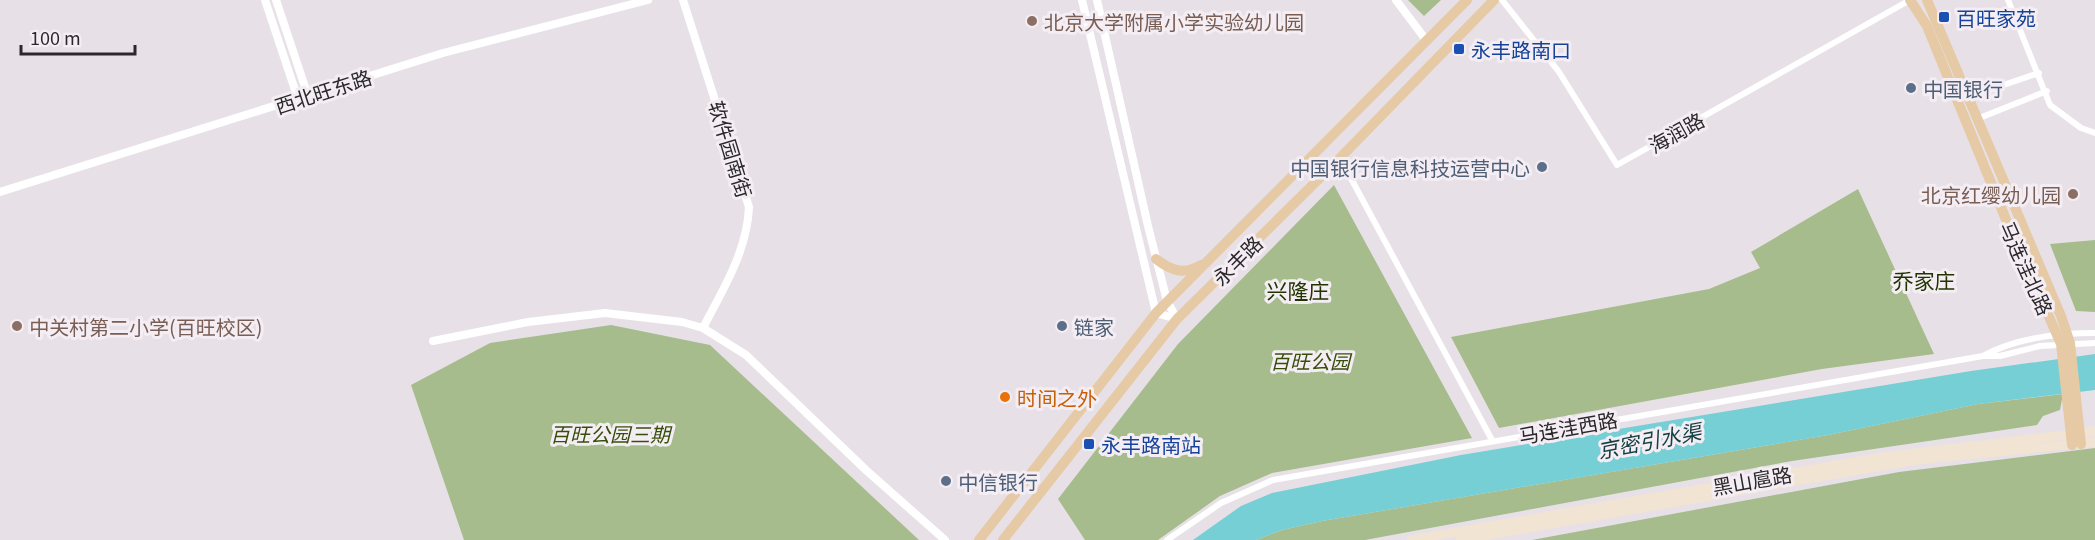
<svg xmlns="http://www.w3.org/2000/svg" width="2095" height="540" font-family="Georgia,'Noto Sans SC',serif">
<rect width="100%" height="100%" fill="#e7e1e7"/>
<g fill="#a6bc8c">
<polygon points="1408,0 1441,0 1424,16"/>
<polygon points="1334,185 1472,438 1272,473 1220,496 1158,540 1085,540 1058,499 1178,344"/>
<polygon points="1858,189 1934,354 1822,369 1499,428 1451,337 1709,289 1760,268 1751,252"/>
<polygon points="2095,240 2095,312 2076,311 2050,244"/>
<polygon points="611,325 710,345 919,540 464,540 411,385 490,343"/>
<polygon points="2063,394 2060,410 2043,416 2037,425 1792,461 1365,540 1256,540 1282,530 1322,521 1828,435 1978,404"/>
<polygon points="2095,448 2095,540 1532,540 1899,472"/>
</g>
<polygon fill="#75cfd5" points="2095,354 2095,390 1978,404 1828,435 1322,521 1282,530 1256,540 1193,540 1241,506 1272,493 1461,455 1971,371"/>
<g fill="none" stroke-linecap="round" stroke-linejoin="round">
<g stroke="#fff" stroke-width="6">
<polyline points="1502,0 1559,72 1617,165 1910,0"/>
<polyline points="2008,0 2050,105 2081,128 2095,133"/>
<polyline points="1968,97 2039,73"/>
<polyline points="1977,119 2047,91"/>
<polyline points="1340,158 1492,440"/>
<path d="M2095 333C2057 333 2016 338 1983 356H2000L2040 346 2095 343"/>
<polyline points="1167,540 1221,503 1273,480 1983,356"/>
</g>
<g stroke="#fff" stroke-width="8">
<polyline points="265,0 295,90 304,97"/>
<polyline points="276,0 305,87 304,97"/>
<path d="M683 0 749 207C747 252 723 289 703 328"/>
<polyline points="1082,0 1156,313 1177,319"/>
<polyline points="1097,0 1148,226 1167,301 1177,319"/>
<polyline points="1396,0 1426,40"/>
<polyline points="0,192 443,53 648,0"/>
<polyline points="433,341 528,322 605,313 682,322 703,328 746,355 867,471 945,540"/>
</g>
<g stroke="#f2e4d2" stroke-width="9">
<polyline points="1411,540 1882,457 2095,431"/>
<polyline points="1460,540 1916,460 2095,442"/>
</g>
<g stroke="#e5caa5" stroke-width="10">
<polyline points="1910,0 1927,26 2007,222 2061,344 2072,445"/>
<polyline points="1927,0 2061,316 2070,343 2081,444"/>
<path d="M1156 259C1172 271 1183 275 1201 265"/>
<polyline points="979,540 1156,313 1467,0"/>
<polyline points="1003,540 1177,319 1340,158 1494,0"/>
</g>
</g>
<g fill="#1a4fb4" stroke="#f4eef4" stroke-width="2">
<rect x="1938" y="11" width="12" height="12" rx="3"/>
<rect x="1453" y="43" width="12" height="12" rx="3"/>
<rect x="1083" y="438" width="12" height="12" rx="3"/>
</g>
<g fill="#8d6e63" stroke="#f4eef4" stroke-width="2">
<circle cx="1032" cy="21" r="6"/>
<circle cx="2073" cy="194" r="6"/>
<circle cx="17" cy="326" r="6"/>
</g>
<g fill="#5c6f8a" stroke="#f4eef4" stroke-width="2">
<circle cx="1911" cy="88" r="6"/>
<circle cx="1542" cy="167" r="6"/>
<circle cx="1062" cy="326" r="6"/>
<circle cx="946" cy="481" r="6"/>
</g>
<circle fill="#e8710a" stroke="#f4eef4" stroke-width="2" cx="1005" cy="397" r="6"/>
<g text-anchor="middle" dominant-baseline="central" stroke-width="6" stroke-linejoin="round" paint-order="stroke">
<g font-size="20" fill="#164399" stroke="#f4eef4" text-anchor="start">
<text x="1956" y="17">百旺家苑</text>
<text x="1471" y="49">永丰路南口</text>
<text x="1101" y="444">永丰路南站</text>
</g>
<g font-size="20" fill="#785e54" stroke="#f4eef4" text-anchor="start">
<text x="1044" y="21">北京大学附属小学实验幼儿园</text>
<text x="2061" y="194" text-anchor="end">北京红缨幼儿园</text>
<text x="29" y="326">中关村第二小学(百旺校区)</text>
</g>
<g font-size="20" fill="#4e5e75" stroke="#f4eef4" text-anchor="start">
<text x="1923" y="88">中国银行</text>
<text x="1530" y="167" text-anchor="end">中国银行信息科技运营中心</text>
<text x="1074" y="326">链家</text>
<text x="958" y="481">中信银行</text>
</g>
<g font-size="20" fill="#2a282a" stroke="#f4eef4">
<text transform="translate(323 91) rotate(-18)">西北旺东路</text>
<text transform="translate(1676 132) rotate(-29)">海润路</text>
<text transform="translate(731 149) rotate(73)">软件园南街</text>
<text transform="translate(1237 260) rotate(-45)">永丰路</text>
<text transform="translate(2027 268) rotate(66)">马连洼北路</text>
<text transform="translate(1568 427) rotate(-10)">马连洼西路</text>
<text transform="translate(1752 480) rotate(-10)">黑山扈路</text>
</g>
<g font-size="20" font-style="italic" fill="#374e0b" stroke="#f4eef4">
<text x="1310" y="360">百旺公园</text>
<text x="610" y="433">百旺公园三期</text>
</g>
<g font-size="20" fill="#c56008" stroke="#f4eef4" text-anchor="start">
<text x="1017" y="397">时间之外</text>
</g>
<g font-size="21" fill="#213400" stroke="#f4eef4">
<text x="1924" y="280">乔家庄</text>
<text x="1298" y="290">兴隆庄</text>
</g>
<g font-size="21" font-style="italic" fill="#154043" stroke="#f4eef4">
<text transform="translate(1649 440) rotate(-11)">京密引水渠</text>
</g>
</g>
<path d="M21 45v9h114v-9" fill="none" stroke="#2a282a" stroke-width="3"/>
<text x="30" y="45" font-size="18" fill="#2a282a" stroke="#f4eef4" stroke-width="4.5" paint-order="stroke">100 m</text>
</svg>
